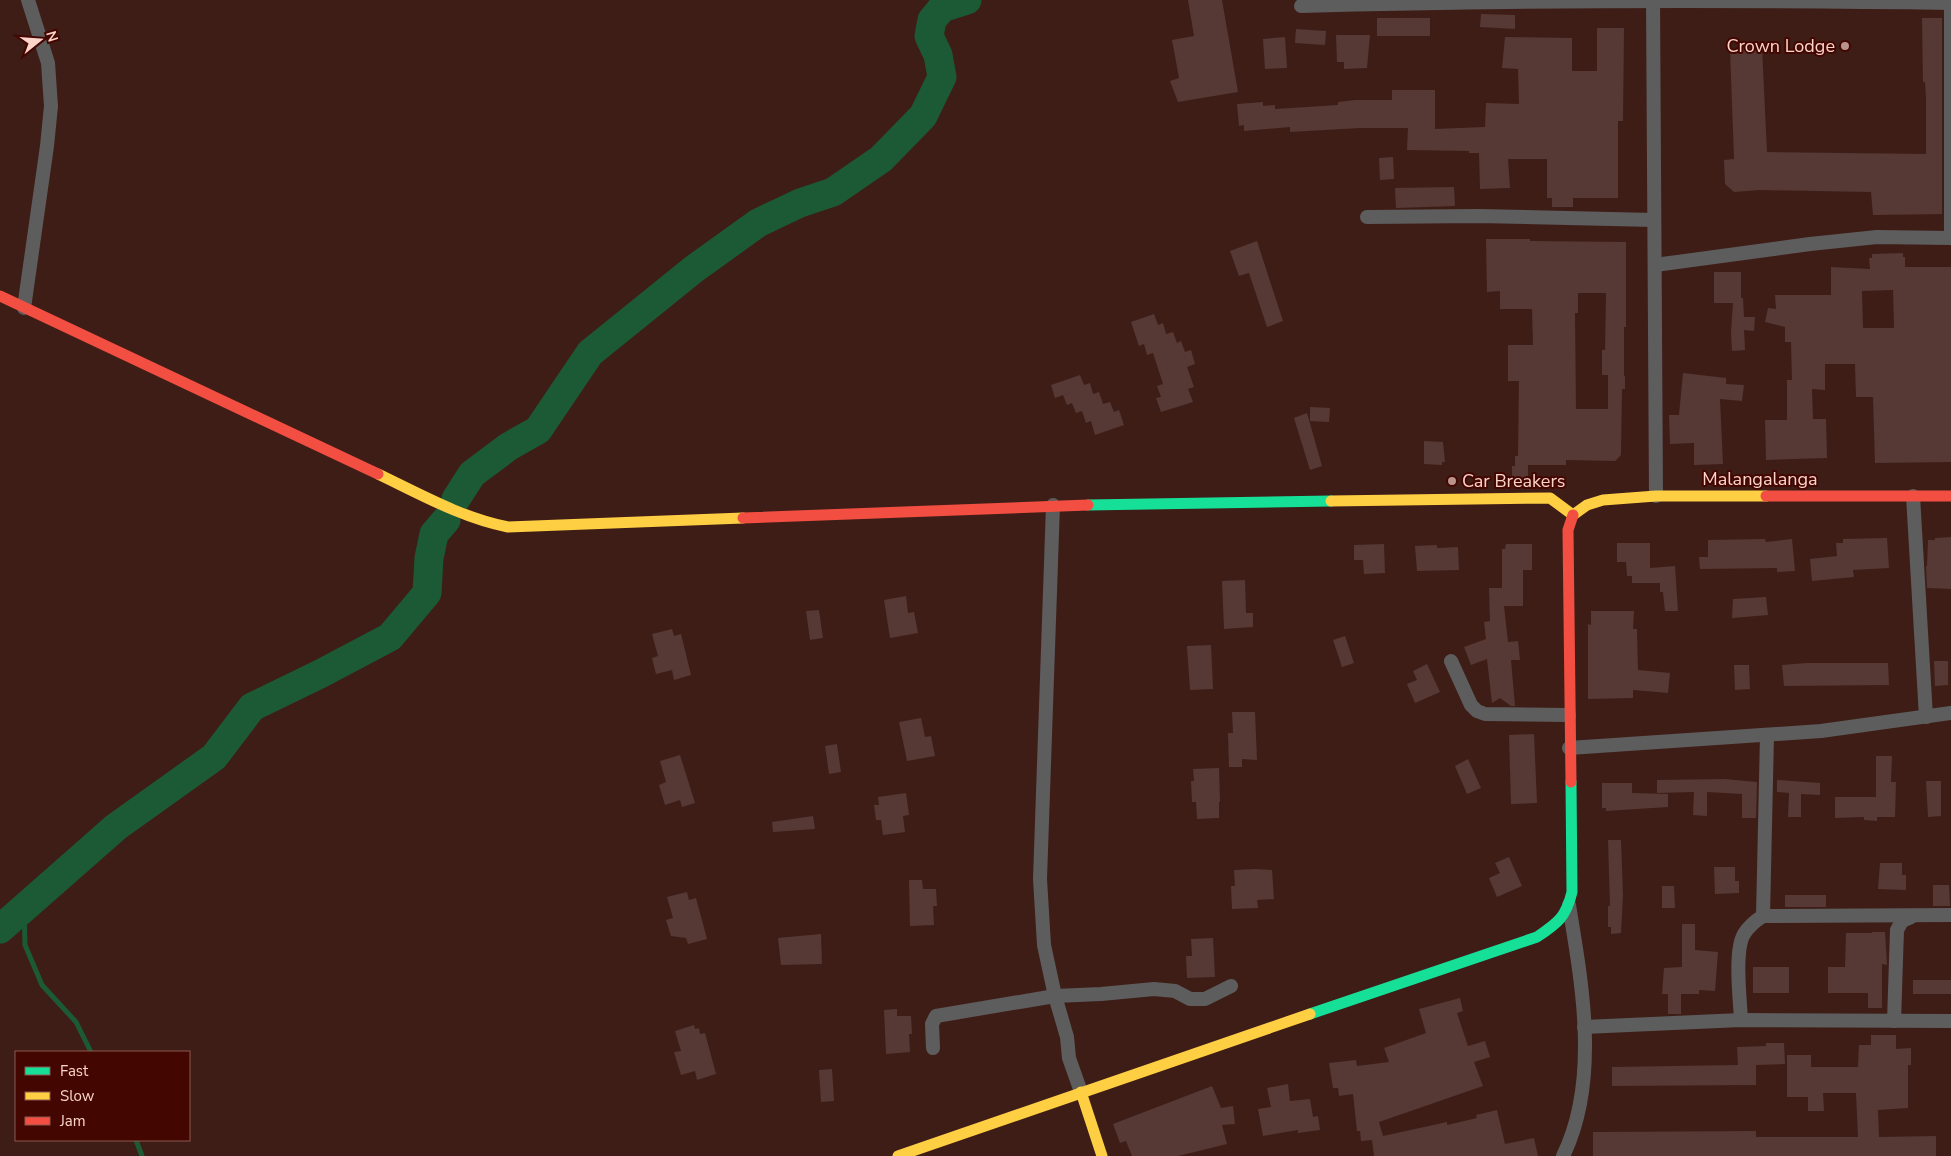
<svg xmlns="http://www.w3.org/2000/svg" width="1951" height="1156" font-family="'Nunito Sans',sans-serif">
<rect width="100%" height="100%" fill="#3e1d17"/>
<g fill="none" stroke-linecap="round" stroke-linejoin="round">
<g stroke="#1b5a34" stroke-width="5">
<polyline points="24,908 25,945 42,985 76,1022 91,1052"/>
<polyline points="136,1140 142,1156"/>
</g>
<g stroke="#1b5a34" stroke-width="29">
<polyline points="456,499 472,474 508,447 538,430 590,353 694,269 758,223 800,203 833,192 881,159 923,116 942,77 938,55 929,36 932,20 942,8 967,0"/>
<polyline points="0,929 116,827 214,757 252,707 320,674 390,637 427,593 429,558 434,534 446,520"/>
</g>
</g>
<g fill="#563934" fill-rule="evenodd">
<polygon points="1188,0 1222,0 1238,92 1178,102 1170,81 1179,78 1172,40 1194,36"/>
<polygon points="1481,14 1515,15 1515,29 1480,27"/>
<rect x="1377" y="18" width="53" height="18"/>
<polygon points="1922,18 1942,18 1942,214 1873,215 1871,192 1759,190 1734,192 1725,184 1724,160 1734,159 1730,49 1762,47 1767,152 1926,154 1926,98 1925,82 1923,82"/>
<polygon points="1597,28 1624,28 1623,121 1618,121 1618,198 1573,198 1573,207 1552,207 1552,198 1547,198 1547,159 1508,159 1510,188 1480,189 1479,153 1469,153 1469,151 1407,150 1408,128 1360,128 1290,132 1290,127 1244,131 1244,125 1239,126 1237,104 1263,102 1263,106 1275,105 1275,109 1338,105 1338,102 1355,100 1392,100 1392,90 1435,90 1435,129 1485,127 1486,103 1519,104 1518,69 1502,68 1505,37 1572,38 1572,71 1597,71"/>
<polygon points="1296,29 1326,31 1325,45 1295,43"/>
<polygon points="1336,35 1370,35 1367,68 1344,69 1344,62 1337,62"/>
<polygon points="1285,37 1287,68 1265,69 1263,39"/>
<polygon points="1393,157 1394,179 1380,180 1379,158"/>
<polygon points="1454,187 1455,206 1396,208 1395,188"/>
<path d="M1486 239H1530V241L1626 242V327H1624V376H1625V389H1622L1621 455 1615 461 1566 460V465H1528V481L1512 480V466H1515V456H1518L1519 381H1508V345H1533L1532 309H1500V291L1487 292ZM1578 293H1606L1605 350H1602V375H1608V409H1576L1575 313H1578Z"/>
<polygon points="1257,241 1283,321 1267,327 1249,273 1239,276 1230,251"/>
<path d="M1903 253V257H1905V267H1951V462L1875 463 1873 397H1856L1855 364H1825V390L1812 389 1813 419H1826L1827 458 1766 460 1765 420H1787V380H1792L1791 342H1785V327L1765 322 1768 308 1776 309 1775 295H1831V267L1870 269 1869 258H1872V254ZM1893 290 1894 328H1863L1862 291Z"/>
<polygon points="1714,272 1741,272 1741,298 1743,298 1744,317 1755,317 1754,331 1744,330 1745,350 1732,351 1731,332 1733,303 1714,303"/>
<polygon points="1154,314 1158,325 1163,323 1166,334 1173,332 1177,343 1181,341 1185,352 1191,350 1195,364 1187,367 1194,387 1188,389 1193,402 1161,412 1156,398 1161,397 1157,386 1163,384 1153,353 1147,355 1144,344 1139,346 1131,322"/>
<polygon points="1683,373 1726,378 1726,384 1744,385 1742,401 1720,399 1723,464 1694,465 1694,443 1670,444 1669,415 1679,415"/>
<polygon points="1080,375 1084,385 1090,383 1093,394 1099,392 1103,404 1110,402 1114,412 1119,410 1124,425 1095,435 1091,421 1086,423 1082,411 1076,413 1072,403 1067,405 1063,395 1055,398 1051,385"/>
<polygon points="1310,407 1330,408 1329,422 1310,421"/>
<polygon points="1307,413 1322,466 1310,470 1294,418"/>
<polygon points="1424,441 1443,442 1445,462 1442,462 1442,465 1424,464"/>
<polygon points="1951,537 1951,589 1927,588 1926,566 1927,566 1928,540 1935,540 1935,538"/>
<polygon points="1887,538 1889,568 1853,570 1854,577 1812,581 1810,559 1837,556 1836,543 1843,543 1843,539"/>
<polygon points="1765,539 1766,542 1792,539 1795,571 1777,572 1777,568 1700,569 1699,557 1708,557 1708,540"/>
<polygon points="1617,543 1650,543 1650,568 1675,566 1678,611 1665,611 1663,592 1660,592 1660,583 1632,583 1632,576 1627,576 1626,562 1617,562"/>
<polygon points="1384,544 1385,573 1364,574 1363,560 1354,560 1354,545"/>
<polygon points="1506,544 1532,544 1532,570 1523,570 1523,606 1504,606 1508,642 1518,641 1520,660 1511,660 1515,706 1511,706 1500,698 1492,703 1487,659 1471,665 1464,647 1486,639 1484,622 1490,621 1489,588 1502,588 1502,549 1505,549"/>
<polygon points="1437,545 1437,548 1458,547 1459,570 1417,571 1415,546"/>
<polygon points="1245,580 1246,613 1253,613 1253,627 1224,629 1222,581"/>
<polygon points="906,596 908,613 914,612 918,633 890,638 884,600"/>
<polygon points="1766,597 1768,615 1732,618 1733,599"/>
<polygon points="819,610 823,638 810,640 806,611"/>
<polygon points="1591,611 1634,611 1633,629 1637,629 1638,670 1670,673 1668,693 1633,690 1633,698 1588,699 1588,624 1591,625"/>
<polygon points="672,629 674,636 681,634 691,675 674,680 672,670 656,674 652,658 658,656 652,634"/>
<polygon points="1345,636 1354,663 1342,667 1333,640"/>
<polygon points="1211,645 1213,689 1190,690 1187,646"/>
<polygon points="1934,661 1948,661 1948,685 1935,686"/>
<polygon points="1807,663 1888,663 1889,685 1784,686 1782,665"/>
<polygon points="1427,664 1440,692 1415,703 1407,684 1417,680 1413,671"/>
<polygon points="1734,665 1749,665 1750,689 1735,690"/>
<polygon points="1232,712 1255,712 1257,760 1242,759 1242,767 1229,767 1228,733 1233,733"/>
<polygon points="921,718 925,737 931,736 935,756 907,761 899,722"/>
<polygon points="1534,734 1537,803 1511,804 1509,735"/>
<polygon points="837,744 841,772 829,774 825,746"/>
<polygon points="680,755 695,803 682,807 680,800 665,805 659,785 666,782 660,761"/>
<polygon points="1876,756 1892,756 1891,782 1896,782 1895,817 1877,817 1877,821 1864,820 1864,817 1835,818 1835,797 1876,797"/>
<polygon points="1468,759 1481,788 1467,794 1455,766"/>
<polygon points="1219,768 1220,802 1219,802 1219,818 1197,819 1196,802 1192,802 1191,781 1194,781 1193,769"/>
<polygon points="1725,779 1757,782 1756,818 1742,818 1742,794 1707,792 1707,816 1693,815 1694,792 1657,793 1657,780"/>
<polygon points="1777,780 1820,783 1820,795 1801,794 1801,817 1788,817 1789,793 1777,792"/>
<polygon points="1926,781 1941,781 1941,816 1928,817"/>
<polygon points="1602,783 1632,783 1632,793 1668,794 1668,807 1606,811 1606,808 1602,808"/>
<polygon points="906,793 909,815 903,816 905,832 883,835 881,820 876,820 874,805 879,805 878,797"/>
<polygon points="813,816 815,829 773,832 772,822"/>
<polygon points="1608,840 1621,840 1623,895 1621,933 1611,934 1611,927 1608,927 1608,906 1610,906"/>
<polygon points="1509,857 1522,886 1497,897 1489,878 1500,873 1495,863"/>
<polygon points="1880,863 1902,863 1902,875 1906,875 1906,890 1878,889"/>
<polygon points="1714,867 1735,867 1735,881 1739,881 1739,893 1715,894"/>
<polygon points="1255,869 1272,870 1274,899 1257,900 1258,908 1232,909 1231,886 1235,886 1234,870"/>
<polygon points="909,880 922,880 923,889 936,889 937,906 933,906 934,925 910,926"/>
<polygon points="1933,885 1949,885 1950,906 1933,906"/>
<polygon points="1662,886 1674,886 1675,908 1662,908"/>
<polygon points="687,892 689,900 696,898 707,939 688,944 686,938 671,936 666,920 673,918 667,897"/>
<rect x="1785" y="895" width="41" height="12"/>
<polygon points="1682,924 1695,924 1695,950 1718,952 1715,991 1699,990 1699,994 1681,994 1681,1014 1668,1014 1668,994 1662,994 1664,968 1682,967"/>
<polygon points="1872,932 1885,932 1887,965 1882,964 1882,1008 1868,1008 1868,993 1828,993 1828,967 1845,967 1846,933 1872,933"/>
<polygon points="821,934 822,964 781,965 778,938"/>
<polygon points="1213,938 1215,977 1187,978 1186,956 1192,956 1191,939"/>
<rect x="1753" y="967" width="36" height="26"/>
<rect x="1913" y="980" width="38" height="14"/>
<polygon points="1460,998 1463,1011 1457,1013 1468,1046 1485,1041 1490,1057 1474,1062 1483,1086 1379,1122 1383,1136 1447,1122 1447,1125 1477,1118 1476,1115 1497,1110 1505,1144 1534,1138 1538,1156 1374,1156 1372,1140 1361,1141 1360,1131 1357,1131 1353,1094 1339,1096 1338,1088 1333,1088 1329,1063 1356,1060 1357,1066 1389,1062 1384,1048 1426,1033 1419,1009"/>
<polygon points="897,1009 897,1016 911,1016 912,1034 909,1034 910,1052 886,1054 884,1010"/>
<polygon points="694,1025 695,1029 699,1028 700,1034 705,1033 716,1074 697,1080 695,1071 681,1075 674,1052 681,1051 675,1031"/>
<polygon points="1871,1035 1896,1035 1896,1049 1911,1048 1911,1065 1908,1065 1908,1108 1878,1110 1879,1137 1936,1136 1936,1156 1593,1156 1593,1132 1756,1131 1756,1137 1858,1137 1856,1093 1823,1093 1824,1111 1808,1111 1808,1097 1787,1097 1787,1055 1811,1055 1811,1067 1858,1067 1859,1045 1871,1045"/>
<polygon points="1766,1043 1784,1043 1785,1064 1756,1065 1756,1085 1612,1086 1612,1067 1738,1065 1737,1047 1766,1046"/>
<polygon points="832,1069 834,1101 821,1102 819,1070"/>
<polygon points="1288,1084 1290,1101 1310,1099 1313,1117 1318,1116 1320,1130 1298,1133 1298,1130 1263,1136 1258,1109 1271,1107 1267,1088"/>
<polygon points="1212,1086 1221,1108 1233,1106 1235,1124 1222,1125 1227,1144 1178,1156 1132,1156 1126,1141 1120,1143 1113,1124"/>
</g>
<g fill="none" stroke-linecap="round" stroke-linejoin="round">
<g stroke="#5d5d5d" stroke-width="14">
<polyline points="1653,0 1656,496"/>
<path d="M1301 6C1518 0 1735 0 1951 3"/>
<polyline points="1367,217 1479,216 1654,220"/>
<polyline points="1951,238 1951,3"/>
<polyline points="1655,265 1810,244 1877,237 1951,238"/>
<polyline points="24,308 47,146 51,106 48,63 28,0"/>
<polyline points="1913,496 1926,717"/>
<polyline points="1053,505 1040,879 1044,945 1055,996 1067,1037 1069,1058 1081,1092"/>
<polyline points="1451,661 1471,705 1477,711 1485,714 1569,715"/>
<polyline points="1569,748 1821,731 1951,713"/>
<polyline points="1763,916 1767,735"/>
<path d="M1741 1020C1740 999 1734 951 1744 934 1749 926 1755 921 1763 916L1951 915"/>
<polyline points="1894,1021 1897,930 1902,921 1911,917"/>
<polyline points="1584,1027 1741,1020 1951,1021"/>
<polyline points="933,1048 932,1024 936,1016 1055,996 1101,994 1154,989 1175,991 1190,999 1205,999 1231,986"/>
<path d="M1563 1156C1600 1081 1582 984 1569 905"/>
</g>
<g stroke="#16e098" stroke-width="11">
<polyline points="1088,505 1331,501"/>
<path d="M1310 1014 1537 937C1558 923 1566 917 1572 892L1571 782"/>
</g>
<g stroke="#ffcf43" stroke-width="11">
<path d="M378 474C420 494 462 518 508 527L743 518"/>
<polyline points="1331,501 1550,498 1573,515"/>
<polyline points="1573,515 1587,505 1603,500 1656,496 1766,496"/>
<polyline points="1081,1092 1102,1156"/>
<polyline points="898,1156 1310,1014"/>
</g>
<g stroke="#f24e42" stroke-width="11">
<polyline points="0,296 378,474"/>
<polyline points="1766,496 1951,496"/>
<polyline points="743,518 1088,505"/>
<polyline points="1571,782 1568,530 1573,515"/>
</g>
</g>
<g fill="#b9948b" stroke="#430600" stroke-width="2">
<circle cx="1845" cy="46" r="5"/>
<circle cx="1452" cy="481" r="5"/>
</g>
<g text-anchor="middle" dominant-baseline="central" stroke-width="4" stroke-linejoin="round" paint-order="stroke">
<g font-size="18" fill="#fbd4ca" stroke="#430600" text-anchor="end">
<text x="1835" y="46">Crown Lodge</text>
<text x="1462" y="481" text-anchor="start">Car Breakers</text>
</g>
<g font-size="18" fill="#fbd4ca" stroke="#430600">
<text x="1760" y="479">Malangalanga</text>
</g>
</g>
<rect x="15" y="1051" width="175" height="90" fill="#430600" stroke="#8d5851"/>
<rect x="25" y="1067" width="25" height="8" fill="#16e098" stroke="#8d5851"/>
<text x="60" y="1076" font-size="15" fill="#fbd4ca">Fast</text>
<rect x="25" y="1092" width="25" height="8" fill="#ffcf43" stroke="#8d5851"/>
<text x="60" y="1101" font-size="15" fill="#fbd4ca">Slow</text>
<rect x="25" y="1117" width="25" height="8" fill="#f24e42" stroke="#8d5851"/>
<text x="60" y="1126" font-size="15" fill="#fbd4ca">Jam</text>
<g transform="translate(40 40) rotate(73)" stroke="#430600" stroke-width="4" paint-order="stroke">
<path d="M0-4L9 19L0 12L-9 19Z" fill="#fbd4ca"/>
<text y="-8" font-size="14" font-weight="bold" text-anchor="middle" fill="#fbd4ca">N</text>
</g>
</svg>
